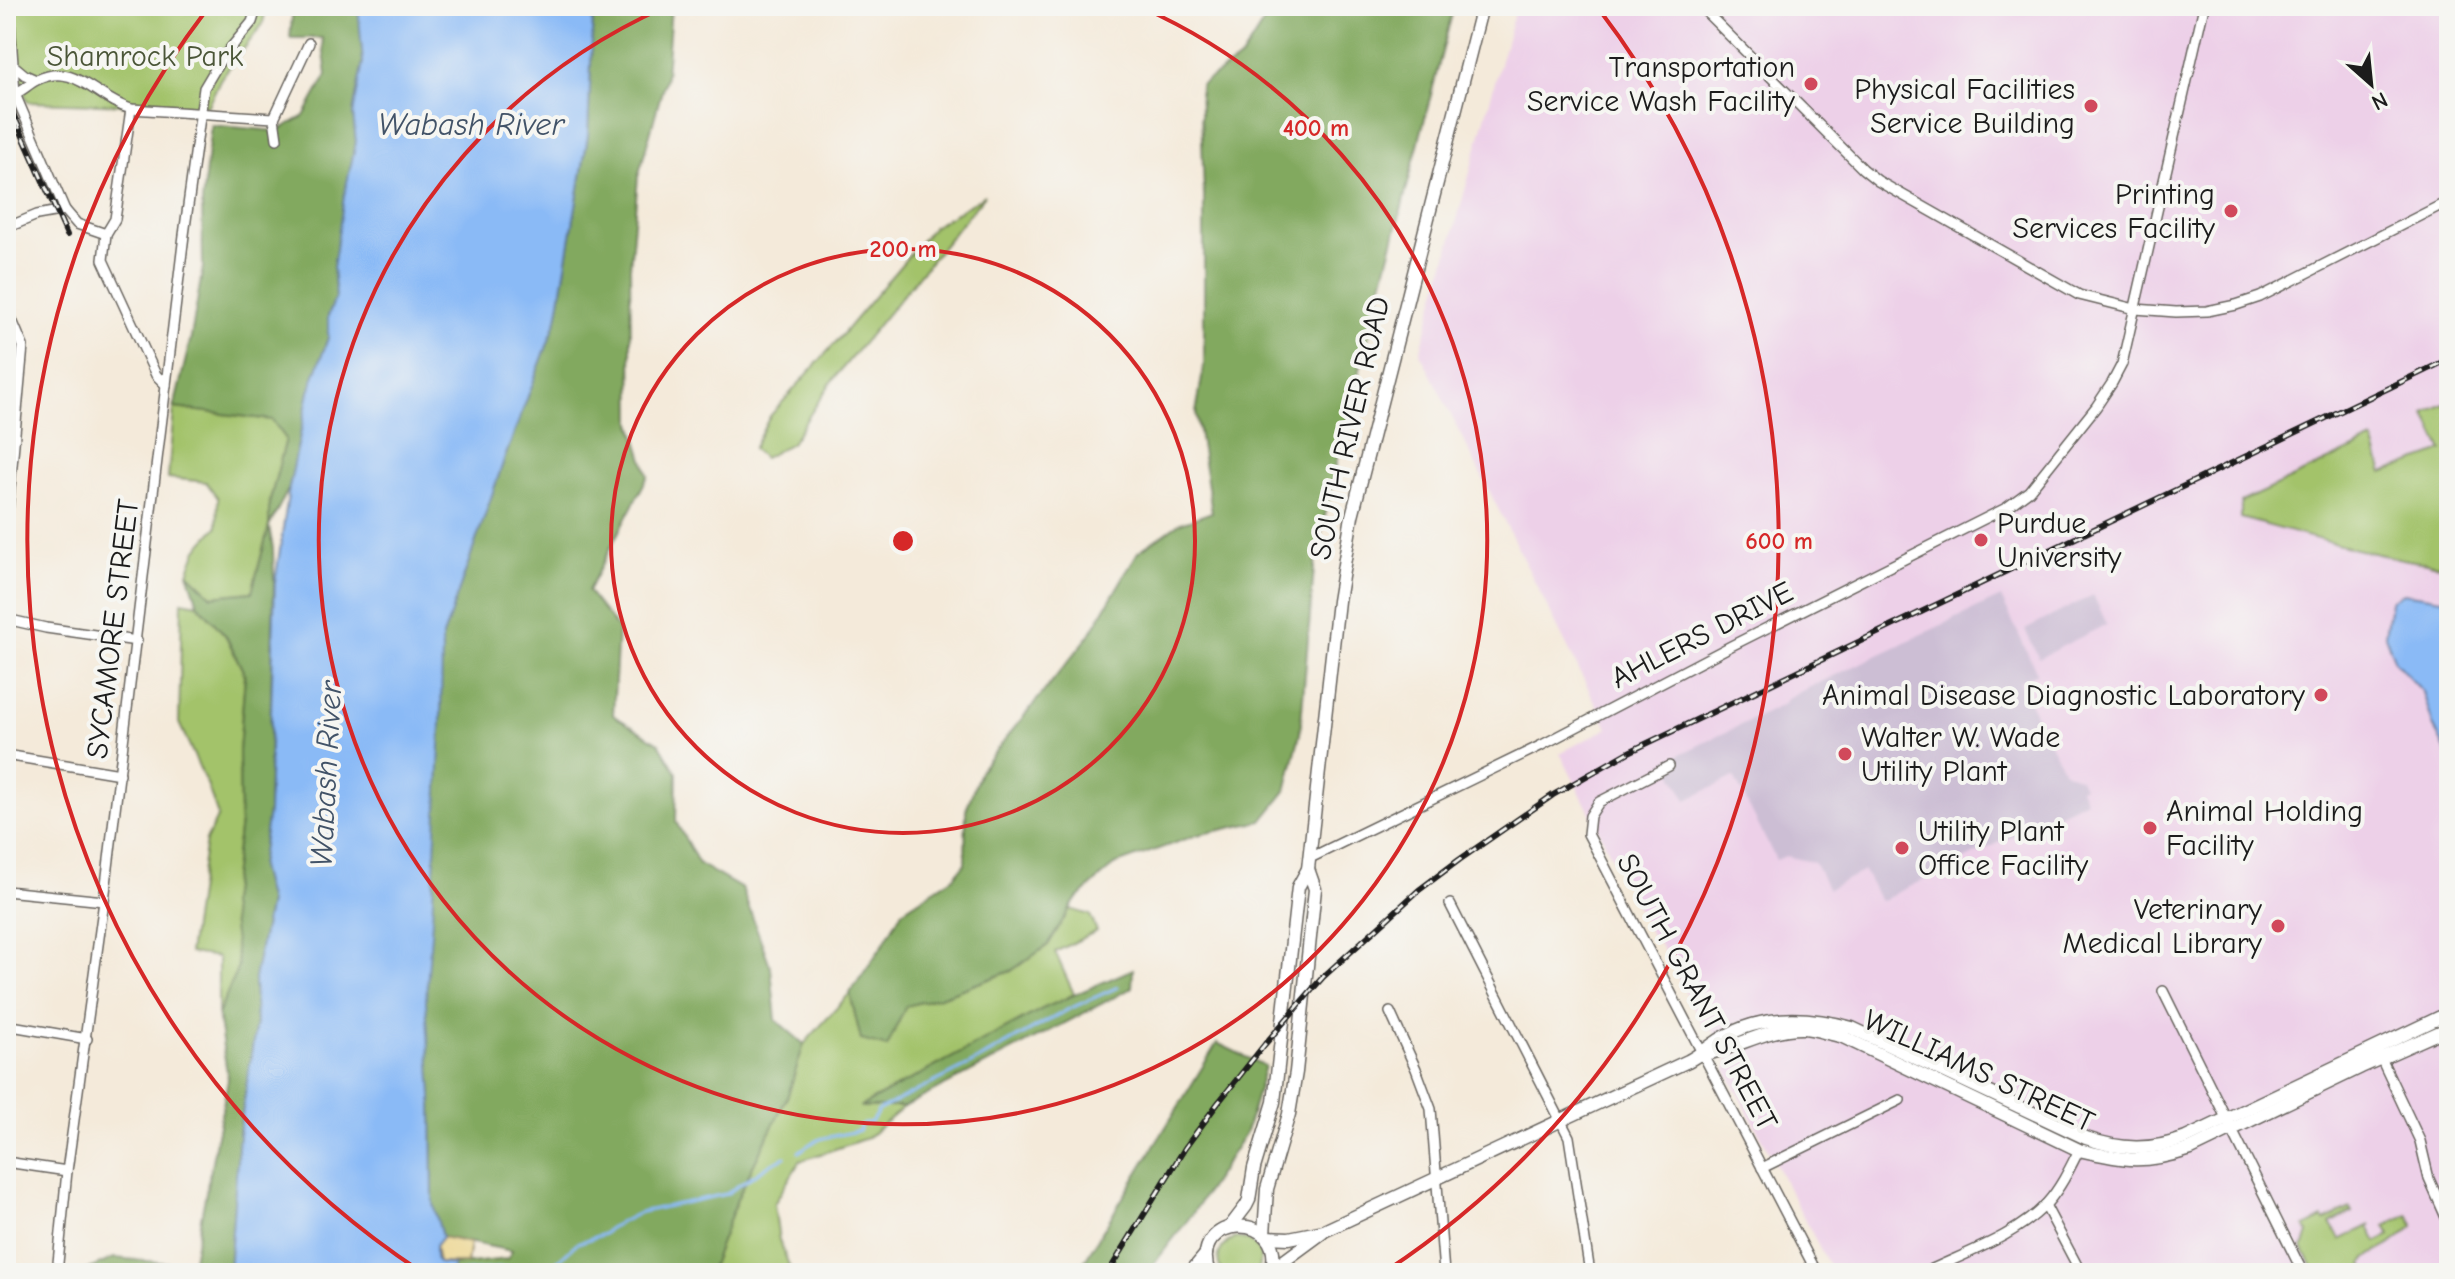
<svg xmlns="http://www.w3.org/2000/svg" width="2455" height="1279" font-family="'Comic Neue',sans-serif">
<rect width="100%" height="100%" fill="#f6f6f2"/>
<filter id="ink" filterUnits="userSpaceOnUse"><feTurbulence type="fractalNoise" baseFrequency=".0125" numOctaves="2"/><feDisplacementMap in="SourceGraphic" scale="16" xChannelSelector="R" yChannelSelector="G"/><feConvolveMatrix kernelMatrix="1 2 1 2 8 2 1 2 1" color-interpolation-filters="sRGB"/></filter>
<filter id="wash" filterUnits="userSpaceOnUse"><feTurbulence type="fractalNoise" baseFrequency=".006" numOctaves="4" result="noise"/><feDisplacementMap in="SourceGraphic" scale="32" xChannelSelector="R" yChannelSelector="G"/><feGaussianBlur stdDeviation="1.8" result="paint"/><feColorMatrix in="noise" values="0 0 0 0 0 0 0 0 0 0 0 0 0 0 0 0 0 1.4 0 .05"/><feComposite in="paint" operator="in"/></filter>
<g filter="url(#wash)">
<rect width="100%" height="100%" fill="#f4eada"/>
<polygon fill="#edd0e8" points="1516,6 2449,6 2449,1273 1833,1273 1726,1070 1729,1061 1714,1031 1704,1028 1662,948 1650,933 1560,753 1608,728 1420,353"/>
<g fill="#ccbed4">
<polygon points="2093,595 2107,624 2039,658 2025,630"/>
<polygon points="2001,597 2037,673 2019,682 2064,771 2080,778 2084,786 2080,788 2086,800 1880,901 1864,871 1828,889 1816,866 1812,862 1786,856 1776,860 1734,777 1687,800 1666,761 1782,705 1789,697"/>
</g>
<g fill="#a3c36b" stroke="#607044" stroke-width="2">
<polygon points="6,6 266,6 263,24 221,78 207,107 28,102 6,52"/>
<polygon points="985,195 832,381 791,443 764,458 753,449 770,416 836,342 933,227"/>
<path d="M2449 402V566C2378 558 2310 537 2241 518V502L2373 440 2383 473 2443 451 2425 413Z"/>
<polygon points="174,408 272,420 286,439 269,504 269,526 252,592 212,596 188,573 197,549 217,527 218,498 206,482 168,478"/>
<polygon points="182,601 198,604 226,636 245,675 239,752 240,822 230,903 239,967 218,1015 218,957 189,953 206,840 218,816 207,784 179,723"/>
<polygon points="1070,909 1090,915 1097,931 1055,952 1074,994 863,1105 904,1107 867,1138 800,1161 774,1204 779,1240 792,1273 709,1273 738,1197 788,1095 804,1044 850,993 861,1040 906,1006 940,997 1011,971 1048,945"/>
<polygon points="2350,1208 2352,1212 2331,1223 2340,1240 2371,1225 2369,1227 2377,1242 2390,1235 2385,1226 2408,1214 2414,1226 2390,1245 2366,1258 2363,1264 2368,1273 2316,1273 2303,1248 2308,1233 2305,1227 2323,1218 2325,1221"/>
<path d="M1236 1238C1257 1239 1266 1255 1257 1273H1222C1214 1258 1220 1244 1236 1238Z"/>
</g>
<g fill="#82a95f" stroke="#4f623e" stroke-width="2">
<polygon points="293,6 359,6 363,62 353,112 356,142 333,268 336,296 328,316 328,338 309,392 289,488 269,526 273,549 274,583 268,812 260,867 269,903 254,979 256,1023 239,1134 229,1273 186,1273 192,1264 228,1079 218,1015 238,967 230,903 240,822 239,752 245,675 226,636 198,604 188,573 212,596 252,592 269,526 269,504 286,439 272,420 174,408 191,337 203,267 202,202 211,125 277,131 304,116 327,75 322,38 290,38"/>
<polygon points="597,6 671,6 666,76 638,177 630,268 632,423 648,476 588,591 618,629 613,715 659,743 677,773 676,822 699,864 742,889 771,968 776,1020 804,1044 788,1095 738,1197 709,1273 452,1273 453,1265 507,1259 512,1251 442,1237 433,1204 432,1095 425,1008 442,639 504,460 557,319 588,135 593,15"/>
<polygon points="1274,6 1454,6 1339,450 1314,568 1300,734 1286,791 1262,821 1197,835 1114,865 1075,901 1048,945 1011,971 940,997 906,1006 887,1047 861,1040 850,993 882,946 902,911 954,877 965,863 966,810 981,769 1089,636 1138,552 1178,524 1212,512 1196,413 1204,365 1204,196 1200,85 1241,58"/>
<polygon points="1133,969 1132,988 904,1107 860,1107 1042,1009"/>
<polygon points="1217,1043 1265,1066 1246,1132 1193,1213 1147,1273 1077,1273"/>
<polygon points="114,1258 180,1264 178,1273 80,1273"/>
</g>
<polygon fill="#eeda9e" stroke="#857b5d" stroke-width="2" points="442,1237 470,1243 467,1263 438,1263 435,1246"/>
<g fill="#8abaf6" stroke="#536b89" stroke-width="2">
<polygon points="358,6 597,6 593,15 588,135 557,319 504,460 442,639 441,724 432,920 426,1001 432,1095 433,1204 442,1237 435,1246 435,1258 438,1263 453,1265 452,1273 229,1273 239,1134 256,1023 254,979 269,903 260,867 268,812 275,583 289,488 309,392 328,338 328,316 336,296 333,268 344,196 356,142 353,114 363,62"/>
<polygon points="2403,593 2449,600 2449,758 2433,725 2423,692 2395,662 2385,635 2390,602"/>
</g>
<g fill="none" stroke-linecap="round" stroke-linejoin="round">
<g stroke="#8abaf6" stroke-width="3">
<path d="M799 1152C822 1133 833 1138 860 1130V1125L871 1122 879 1110 969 1065 1069 1009 1118 987"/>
<polyline points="458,1273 555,1263 577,1243 604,1234 609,1228 641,1212 726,1194 772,1163 785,1157"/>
</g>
</g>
</g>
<g filter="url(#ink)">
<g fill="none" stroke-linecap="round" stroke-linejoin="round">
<g stroke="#68645e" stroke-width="12">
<g id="street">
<polyline points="9,6 15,94"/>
<polyline points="1700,6 1863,169 1878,181 2079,295 2135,309 2176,312 2207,311 2236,305 2260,297 2449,201"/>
<polyline points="13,65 25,75 36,80"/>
<polyline points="131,109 115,219 106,234 103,260 156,375 166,385"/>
<polyline points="277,139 274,118 309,43"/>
<path d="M65 210 15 94C23 90 29 84 37 80 76 61 95 99 131 109L274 118"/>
<polyline points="6,228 37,215 65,210 77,224 106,234"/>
<polyline points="6,306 23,346 6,531"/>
<polyline points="6,619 46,628 137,641"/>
<polyline points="6,755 120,774"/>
<polyline points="1669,766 1599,802 1590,816 1588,834 1817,1273"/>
<polyline points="1310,858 1540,746 1731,646 2006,508 2029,491 2096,407 2112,383 2122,364 2204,6"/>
<polyline points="6,891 104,901"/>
<polyline points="1450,904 1569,1137 1590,1273"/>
<polyline points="2163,991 2303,1273"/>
<polyline points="1390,1012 1416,1069 1431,1109 1444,1273"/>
<polyline points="6,1025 87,1039"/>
<polyline points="2379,1054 2420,1141 2429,1179 2449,1224"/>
<polyline points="6,1162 67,1171"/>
<polyline points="1762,1168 1900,1100"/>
<polyline points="2045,1205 2081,1273"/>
<polyline points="57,1273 67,1171 104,901 184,235 204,88 220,61 252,22 257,6"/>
<path d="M1924 1273C1963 1254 2019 1235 2047 1203 2061 1187 2070 1168 2079 1150"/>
</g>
</g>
<g stroke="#68645e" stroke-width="15">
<g id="secondary">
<path d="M1706 1054C1739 1047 1769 1027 1804 1028 1816 1029 1829 1034 1841 1036L2079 1150C2126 1161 2144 1164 2191 1149L2361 1067 2449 1028"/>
<polyline points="1230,1227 1246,1206 1249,1200 1254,1168 1274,1102 1298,887 1308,869 1338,601 1352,516 1482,6"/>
<polyline points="1264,1234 1267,1189 1289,1114 1296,1072 1315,889 1308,869"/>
<path d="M1266 1237 1289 1238 1324 1231 1688 1061C1700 1055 1708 1047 1719 1040 1759 1014 1808 1016 1852 1028L2086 1138C2121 1150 2151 1151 2186 1138L2449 1013"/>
<polyline points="1273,1269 1322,1233"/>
<polyline points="1190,1273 1206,1254"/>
<path d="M1209 1273C1187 1213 1290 1209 1271 1273"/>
</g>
</g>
<use href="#street" stroke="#fff" stroke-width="9"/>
<use href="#secondary" stroke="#fff" stroke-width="12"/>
<g stroke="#1c1c1c" stroke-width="6">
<g id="rail">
<polyline points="6,86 14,116 67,235"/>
<polyline points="1108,1273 1185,1148 1218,1103 1265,1044 1323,977 1419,890 1459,860 1553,795 1629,752 2449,359"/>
</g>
</g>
<use href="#rail" stroke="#f6f6f2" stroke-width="3" stroke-dasharray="9" stroke-linecap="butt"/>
</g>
</g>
<g fill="none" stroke="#d62828" stroke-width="4">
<circle cx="903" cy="541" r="292"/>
<path d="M1141 7A584 584 0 1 1 665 7"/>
<path d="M420 1271A876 876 0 0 1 208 8M1598 8A876 876 0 0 1 1386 1271"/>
</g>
<g fill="#d1495b" stroke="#f6f6f2" stroke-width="3">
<circle cx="1811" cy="84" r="8"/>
<circle cx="2091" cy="106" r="8"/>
<circle cx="2231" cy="211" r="8"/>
<circle cx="1981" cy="540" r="8"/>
<circle cx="2321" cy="695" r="8"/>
<circle cx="1845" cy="754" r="8"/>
<circle cx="2150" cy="828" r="8"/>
<circle cx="1902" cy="848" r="8"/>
<circle cx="2278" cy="926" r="8"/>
</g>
<g text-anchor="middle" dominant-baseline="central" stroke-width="8" stroke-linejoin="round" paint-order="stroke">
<g font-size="30" fill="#4b5638" stroke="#f6f6f2">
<text x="145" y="56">Shamrock Park</text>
</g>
<g font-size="30" fill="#1c1c1c" stroke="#f6f6f2" text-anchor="end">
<text x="1795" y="67">Transportation<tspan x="1795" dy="34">Service Wash Facility</tspan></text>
<text x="2075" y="89">Physical Facilities<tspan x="2075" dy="34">Service Building</tspan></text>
<text x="2215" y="194">Printing<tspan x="2215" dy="34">Services Facility</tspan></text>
<text x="1997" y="523" text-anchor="start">Purdue<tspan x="1997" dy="34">University</tspan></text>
<text x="2305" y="695">Animal Disease Diagnostic Laboratory</text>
<text x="1861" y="737" text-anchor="start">Walter W. Wade<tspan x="1861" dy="34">Utility Plant</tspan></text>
<text x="2166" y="811" text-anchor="start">Animal Holding<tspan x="2166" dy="34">Facility</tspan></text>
<text x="1918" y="831" text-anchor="start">Utility Plant<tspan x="1918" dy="34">Office Facility</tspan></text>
<text x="2262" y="909">Veterinary<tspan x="2262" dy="34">Medical Library</tspan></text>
</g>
<g font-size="30" fill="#1c1c1c" stroke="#f6f6f2">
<text transform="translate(1350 428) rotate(-77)">SOUTH RIVER ROAD</text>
<text transform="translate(113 629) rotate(-83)">SYCAMORE STREET</text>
<text transform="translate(1702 635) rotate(-27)">AHLERS DRIVE</text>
<text transform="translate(1697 992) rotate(62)">SOUTH GRANT STREET</text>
<text transform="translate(1979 1071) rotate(25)">WILLIAMS STREET</text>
</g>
<g font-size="32" font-style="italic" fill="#425368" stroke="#f6f6f2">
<text x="471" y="124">Wabash River</text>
<text transform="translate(326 774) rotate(-87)">Wabash River</text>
</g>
</g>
<circle cx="903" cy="541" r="12" fill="#d62828" stroke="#f6f6f2" stroke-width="4"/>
<g font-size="24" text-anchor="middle" font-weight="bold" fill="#d62828" stroke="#f6f6f2" stroke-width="8" stroke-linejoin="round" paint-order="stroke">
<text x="1316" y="136">400 m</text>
<text x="903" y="257">200 m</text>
<text x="1779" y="549">600 m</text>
</g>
<rect width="2455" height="1279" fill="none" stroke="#f6f6f2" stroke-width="32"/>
<g transform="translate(2371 84) rotate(153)" stroke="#f6f6f2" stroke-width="6" paint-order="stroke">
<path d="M0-6L14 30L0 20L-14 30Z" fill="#1c1c1c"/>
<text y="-12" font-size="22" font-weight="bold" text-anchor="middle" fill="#1c1c1c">N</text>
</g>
</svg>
